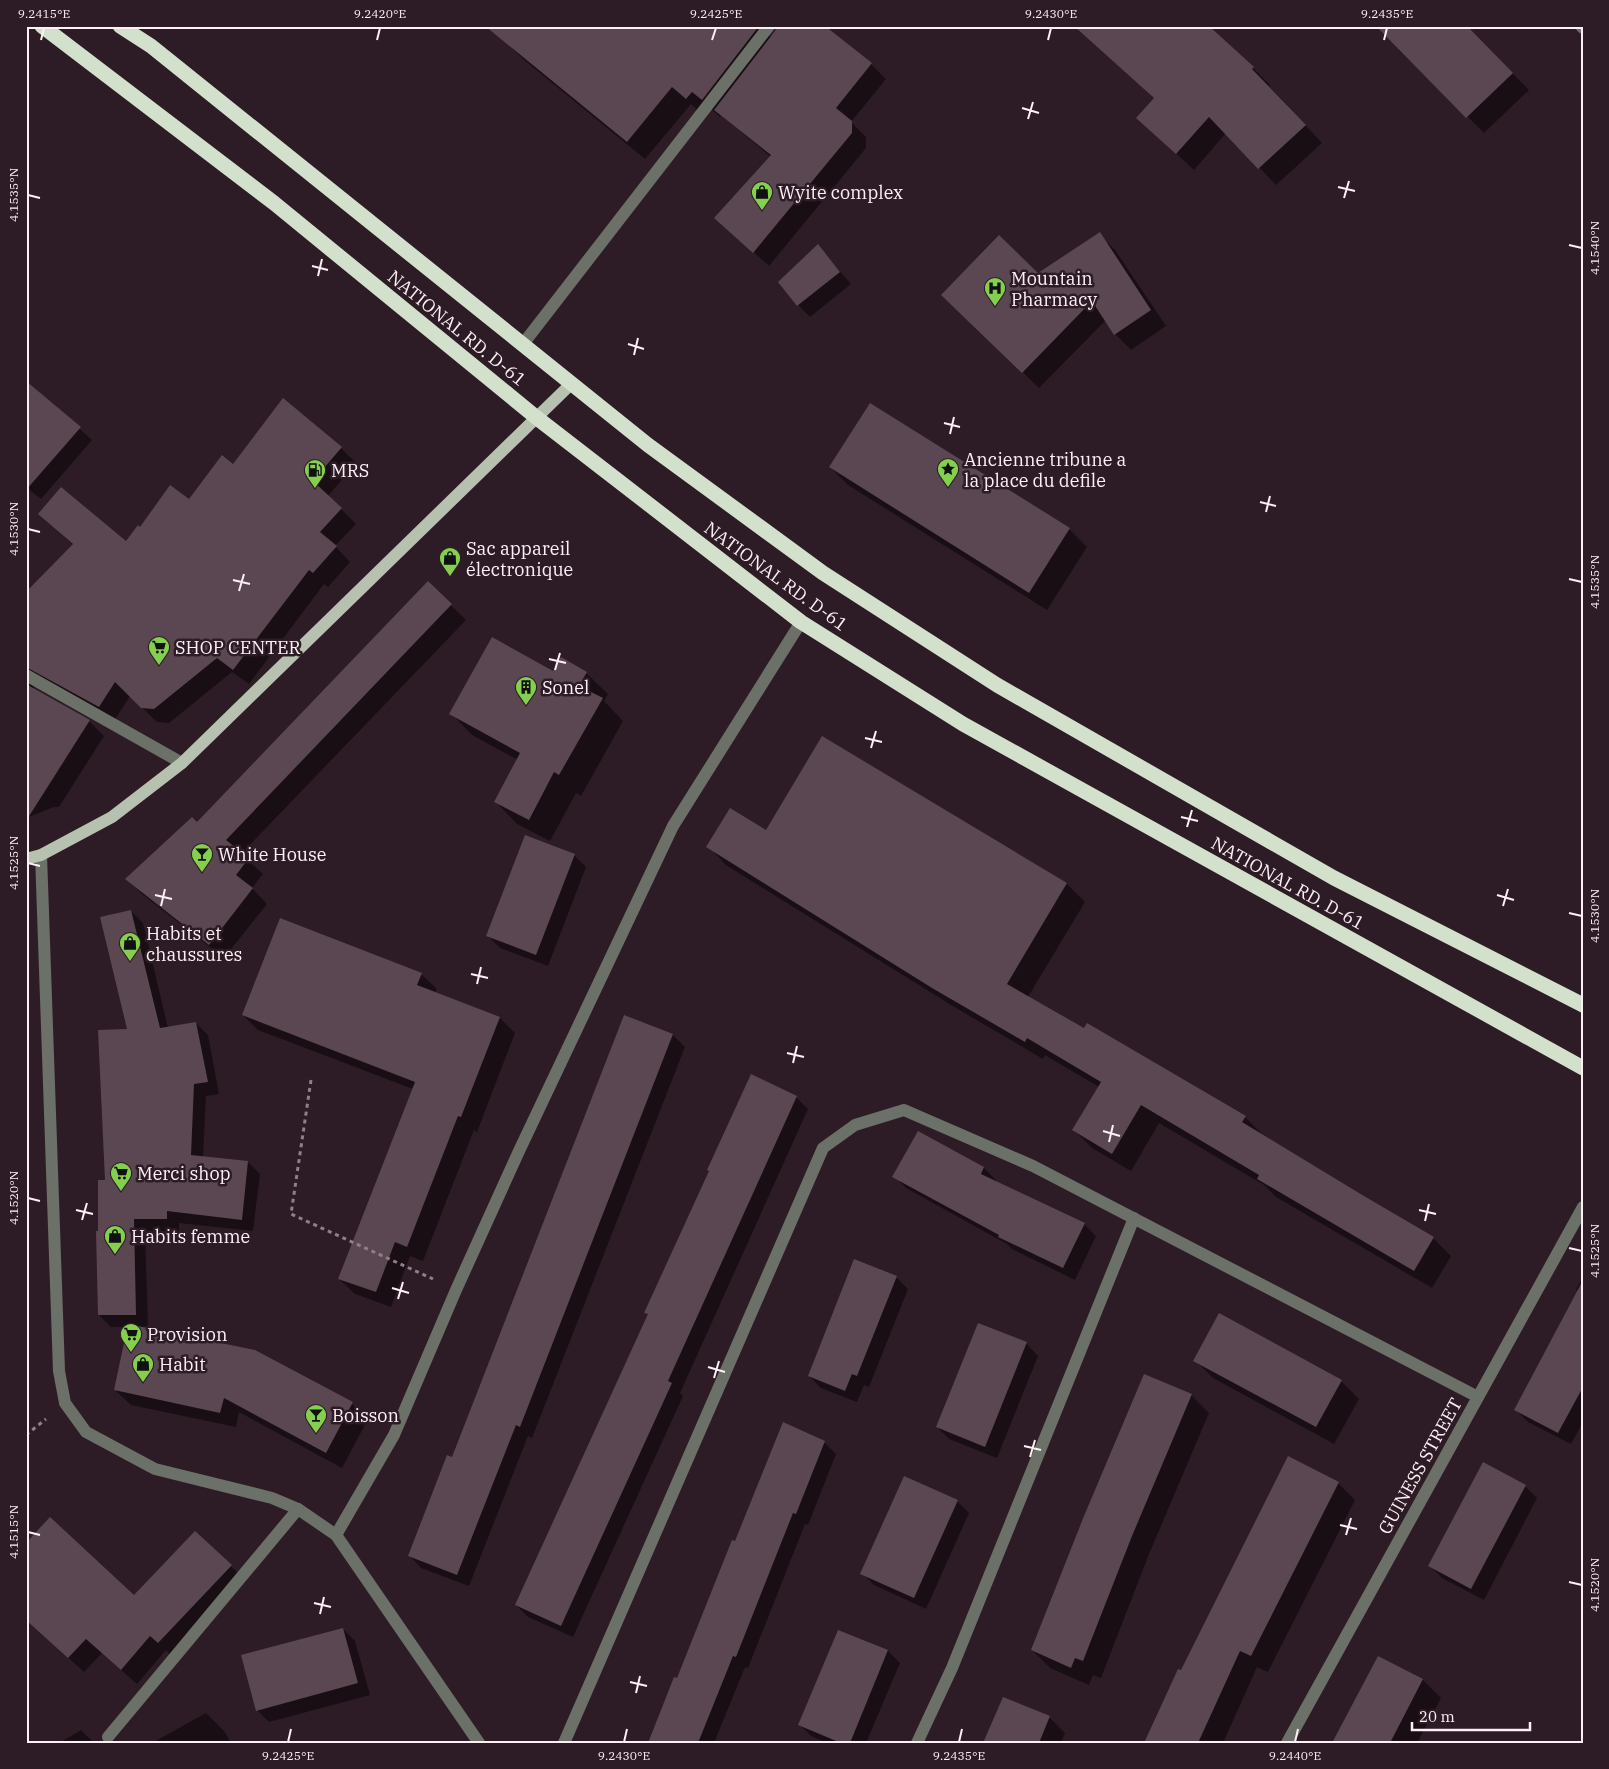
<svg xmlns="http://www.w3.org/2000/svg" width="1609" height="1769" font-family="'IBM Plex Serif',serif">
<rect width="100%" height="100%" fill="#2d1c25"/>
<g fill="#0007">
<polygon points="517,26 760,26 772,38 871,64 886,79 851,122 866,137 866,148 769,266 731,232 771,157 721,115 720,117 711,109 704,116 691,104 645,159 523,59 505,41"/>
<polygon points="1466,26 1529,90 1484,133 1391,40"/>
<polygon points="1084,33 1253,68 1270,85 1269,86 1322,143 1276,185 1226,133 1194,170 1138,118 1155,99"/>
<polygon points="1099,234 1115,250 1166,326 1131,350 1115,334 1106,320 1039,388 959,311 1038,275"/>
<polygon points="818,246 851,284 810,317 798,305"/>
<polygon points="34,389 92,440 41,499 26,487"/>
<polygon points="341,448 356,463 328,496 356,524 335,546 350,562 328,587 324,584 249,684 232,672 169,723 157,722 130,696 114,721 37,682 33,689 89,721 104,736 59,807 54,807 26,818 26,643 73,545 39,514 126,543 140,529 189,500 233,465"/>
<polygon points="830,467 1069,529 1087,547 1047,610 848,485"/>
<polygon points="428,583 466,620 241,854 263,874 252,888 267,904 224,958 142,894 127,879 197,823"/>
<polygon points="553,673 586,673 608,694 604,701 623,721 581,796 576,793 550,841 517,824 496,802 518,760 472,735 451,713"/>
<polygon points="822,738 1067,884 1085,902 1028,997 1245,1117 1263,1135 1433,1238 1451,1256 1432,1288 1276,1197 1264,1185 1159,1123 1131,1171 1092,1148 1074,1130 1099,1087 1045,1055 1043,1059 951,1005 726,865 708,846 766,832"/>
<polygon points="574,855 586,867 548,966 500,948 488,936"/>
<polygon points="131,911 143,923 168,1028 196,1023 208,1035 219,1094 206,1096 203,1157 248,1162 260,1174 253,1231 179,1223 179,1231 145,1231 148,1326 141,1328 255,1352 352,1404 368,1419 342,1468 239,1412 236,1427 131,1405 115,1390 129,1327 111,1327 99,1315 107,1181 129,1030"/>
<polygon points="421,974 437,989 435,993 500,1018 515,1033 477,1132 474,1130 423,1261 410,1256 391,1307 355,1294 339,1279 413,1089 258,1030 243,1015"/>
<polygon points="624,1016 673,1035 685,1047 532,1438 528,1436 469,1586 421,1568 409,1555 453,1458"/>
<polygon points="796,1097 808,1109 680,1393 683,1396 573,1637 528,1617 516,1605 649,1315 646,1312"/>
<polygon points="918,1132 984,1168 996,1180 995,1182 1084,1224 1096,1236 1075,1280 1012,1249 1007,1244 906,1188 894,1176"/>
<polygon points="896,1277 908,1289 869,1387 864,1385 857,1402 821,1388 809,1376"/>
<polygon points="1583,1277 1583,1422 1571,1444 1528,1422 1516,1410 1578,1292 1576,1290"/>
<polygon points="1026,1343 1038,1356 997,1458 949,1439 937,1427"/>
<polygon points="1195,1360 1341,1381 1359,1399 1334,1444 1213,1378"/>
<polygon points="1191,1395 1209,1413 1149,1554 1101,1678 1093,1675 1089,1685 1050,1668 1032,1650"/>
<polygon points="824,1442 836,1454 808,1525 805,1524 748,1668 745,1667 714,1743 649,1743 736,1542"/>
<polygon points="1338,1483 1355,1500 1268,1672 1257,1667 1223,1743 1146,1743 1181,1672"/>
<polygon points="1525,1486 1537,1498 1484,1600 1442,1578 1430,1566"/>
<polygon points="957,1501 969,1513 926,1609 874,1585 862,1573"/>
<polygon points="231,1566 246,1581 173,1657 166,1650 137,1684 102,1653 84,1672 26,1619 134,1597"/>
<polygon points="343,1629 355,1641 370,1695 269,1722 257,1710"/>
<polygon points="838,1631 888,1651 900,1663 866,1743 827,1743 811,1736 799,1724"/>
<polygon points="1378,1658 1423,1680 1441,1698 1417,1743 1333,1743"/>
<polygon points="1004,1699 1049,1717 1065,1733 1061,1743 985,1743"/>
<polygon points="206,1713 224,1731 231,1743 152,1743"/>
<polygon points="81,1730 94,1743 59,1743"/>
</g>
<g fill="#5b4751">
<polygon points="485,26 759,26 702,100 692,92 686,99 672,87 627,142"/>
<polygon points="777,26 825,26 872,63 836,108 852,121 852,133 753,253 714,218 771,155 714,110 775,31"/>
<polygon points="1074,26 1209,26 1254,67 1252,69 1306,125 1258,169 1209,117 1176,154 1136,118 1154,98"/>
<polygon points="1376,26 1467,26 1513,73 1466,118"/>
<polygon points="1100,232 1151,310 1114,335 1092,301 1022,373 941,295 999,235 1038,273"/>
<polygon points="818,244 840,272 797,306 778,282"/>
<polygon points="26,381 81,427 26,490"/>
<polygon points="283,398 342,447 313,481 342,508 320,532 337,546 313,573 309,570 233,670 217,658 154,709 141,708 115,682 99,707 26,667 26,592 73,544 38,514 61,487 126,541 138,525 140,527 170,485 189,499 222,455 233,464"/>
<polygon points="870,403 1070,528 1029,593 829,467"/>
<polygon points="428,581 452,604 226,840 249,858 236,875 253,888 209,945 125,879 192,817 197,822"/>
<polygon points="492,637 553,671 561,657 587,672 579,686 603,698 559,775 554,772 529,820 494,802 520,753 449,714"/>
<polygon points="26,684 90,720 26,821"/>
<polygon points="822,736 1067,883 1007,984 1084,1028 1087,1023 1246,1116 1242,1122 1364,1196 1434,1237 1414,1271 1257,1179 1259,1175 1141,1105 1112,1154 1072,1130 1101,1082 1027,1038 1025,1042 932,988 706,847 730,808 766,830"/>
<polygon points="525,835 575,854 536,955 486,936"/>
<polygon points="131,910 160,1028 196,1022 208,1082 194,1084 191,1155 248,1161 242,1220 167,1211 167,1219 134,1219 136,1315 98,1315 96,1231 98,1231 98,1180 105,1180 98,1030 127,1029 100,917"/>
<polygon points="280,918 422,973 417,985 500,1017 461,1117 458,1116 407,1247 395,1242 376,1292 338,1279 415,1082 242,1015"/>
<polygon points="624,1015 673,1034 520,1427 516,1425 457,1575 408,1556 447,1455 452,1457"/>
<polygon points="751,1074 797,1096 668,1381 672,1383 561,1626 515,1605 648,1314 644,1313 709,1171 707,1170"/>
<polygon points="918,1131 984,1167 981,1174 1085,1223 1063,1268 998,1237 999,1235 892,1177"/>
<polygon points="854,1259 897,1276 857,1376 852,1374 845,1391 808,1376"/>
<polygon points="1583,1280 1583,1387 1558,1433 1514,1410"/>
<polygon points="1219,1313 1342,1380 1316,1427 1193,1361"/>
<polygon points="978,1323 1027,1342 985,1447 936,1427"/>
<polygon points="128,1324 255,1350 353,1402 326,1453 224,1398 220,1413 114,1390"/>
<polygon points="1144,1374 1192,1394 1132,1536 1083,1661 1075,1658 1071,1668 1031,1650 1084,1516"/>
<polygon points="783,1422 825,1441 796,1514 793,1513 736,1657 733,1656 698,1743 648,1743 674,1677 677,1678 732,1540 735,1541"/>
<polygon points="1288,1456 1339,1482 1251,1656 1240,1651 1198,1743 1144,1743 1178,1669 1181,1670"/>
<polygon points="1483,1462 1526,1485 1471,1589 1428,1566"/>
<polygon points="904,1476 958,1500 914,1598 860,1574"/>
<polygon points="50,1517 134,1595 195,1531 232,1565 158,1643 150,1636 121,1670 86,1639 68,1658 26,1620 26,1543"/>
<polygon points="343,1628 358,1683 256,1711 241,1655"/>
<polygon points="838,1630 888,1650 850,1743 841,1743 798,1725"/>
<polygon points="1378,1656 1423,1679 1390,1743 1332,1743"/>
<polygon points="1003,1697 1050,1716 1039,1743 983,1743"/>
</g>
<g fill="none" stroke-linecap="round" stroke-linejoin="round">
<g stroke="#8f8088" stroke-width="3" stroke-dasharray="4 4" stroke-linecap="butt">
<polyline points="311,1080 291,1214 433,1279"/>
<polyline points="26,1435 46,1419"/>
</g>
<g stroke="#6b7068" stroke-width="12">
<polyline points="1581,26 1583,28"/>
<polyline points="523,344 769,26"/>
<polyline points="26,675 182,763"/>
<polyline points="41,855 59,1371 65,1403 86,1432 155,1469 272,1498 298,1509 336,1535 479,1743"/>
<polyline points="336,1535 394,1435 456,1290 519,1151 673,826 801,622"/>
<polyline points="108,1737 298,1509"/>
<polyline points="564,1743 823,1148 855,1125 904,1110 1033,1166 1478,1397"/>
<polyline points="917,1743 952,1668 1134,1218"/>
<polyline points="1287,1743 1583,1207"/>
</g>
<polyline stroke="#b6c1af" stroke-width="12" points="26,859 41,855 112,817 182,763 572,383"/>
<g stroke="#d3e0cc" stroke-width="15">
<polyline points="42,26 274,203 537,418 801,622 963,724 1583,1068"/>
<polyline points="120,26 151,46 648,445 823,573 997,685 1334,878 1583,1005"/>
</g>
</g>
<path fill="none" stroke="#fceff5" stroke-width="2" d="M41 40 44 28M377 40 380 28M712 40 716 28M1048 40 1051 28M1384 40 1387 28M1022 108 1039 113M1028 119 1033 102M1338 187 1355 191M28 195 40 198M1344 198 1349 181M1569 245 1582 248M312 266 328 270M318 276 322 259M628 344 644 349M634 355 638 338M944 423 960 427M950 434 954 417M1260 502 1276 506M1266 512 1270 496M28 529 40 532M1569 579 1582 582M233 580 250 584M239 591 244 574M549 659 566 663M555 670 560 653M865 738 882 742M871 748 876 731M1181 817 1198 821M1187 827 1192 810M28 863 40 866M155 895 172 899M1497 895 1514 900M161 906 165 889M1503 906 1508 889M1569 913 1582 916M471 974 488 978M477 984 481 967M787 1053 804 1057M793 1063 797 1046M1103 1131 1120 1136M1109 1142 1113 1125M28 1198 40 1201M76 1210 93 1214M1419 1210 1436 1214M82 1220 87 1203M1425 1221 1429 1204M1569 1248 1582 1251M392 1288 409 1293M398 1299 403 1282M708 1367 725 1372M714 1378 719 1361M1024 1446 1041 1450M1030 1457 1035 1440M1340 1525 1357 1529M28 1532 40 1535M1346 1535 1351 1518M1569 1582 1582 1585M314 1603 331 1607M320 1614 324 1597M630 1682 647 1686M636 1693 640 1676M288 1742 291 1729M624 1742 627 1729M959 1742 962 1729M1295 1742 1298 1729"/>
<defs>
<g id="shop-pin" transform="scale(1.125)"><path d="M0 17L-7.5 6A9.5 9.5 0 1 1 7.5 6Z" fill="#84cf4d" stroke="#2d1c25"/><path d="M-5-2.5h2.3a2.7 3.5 0 0 1 5.4 0H5L5.5 6h-11ZM-1.5-2.5h3a1.5 2.3 0 0 0-3 0Z" fill="#111"/></g>
<g id="hospital-pin" transform="scale(1.125)"><path d="M0 17L-7.5 6A9.5 9.5 0 1 1 7.5 6Z" fill="#84cf4d" stroke="#2d1c25"/><path d="M-5-5h3v3.5h4V-5h3V5h-3V1.5h-4V5h-3Z" fill="#111"/></g>
<g id="sight-pin" transform="scale(1.125)"><path d="M0 17L-7.5 6A9.5 9.5 0 1 1 7.5 6Z" fill="#84cf4d" stroke="#2d1c25"/><path d="M0-6L1.8-2.2L6-1.7L2.9 1.2L3.7 5.4L0 3.3L-3.7 5.4L-2.9 1.2L-6-1.7L-1.8-2.2Z" fill="#111"/></g>
<g id="fuel-pin" transform="scale(1.125)"><path d="M0 17L-7.5 6A9.5 9.5 0 1 1 7.5 6Z" fill="#84cf4d" stroke="#2d1c25"/><path d="M-5.5-6h7V0h2V4h1.3V-2.5L3-4.5l.8-.8L6-3V5H2.5V1h-1V6h-7ZM-4.2-4.7v3.2H.2V-4.7Z" fill="#111"/></g>
<g id="supermarket-pin" transform="scale(1.125)"><path d="M0 17L-7.5 6A9.5 9.5 0 1 1 7.5 6Z" fill="#84cf4d" stroke="#2d1c25"/><path d="M-6-5.5h2.5l.6 2H6L4.5 2H-2.5L-4.4-4H-6ZM-1.5 3.2a1.3 1.3 0 1 0 .1 0ZM3 3.2a1.3 1.3 0 1 0 .1 0Z" fill="#111"/></g>
<g id="building-pin" transform="scale(1.125)"><path d="M0 17L-7.5 6A9.5 9.5 0 1 1 7.5 6Z" fill="#84cf4d" stroke="#2d1c25"/><path d="M-4-6H4V6H1V3H-1V6H-4ZM-2.5-4.3h1.7v1.8h-1.7ZM.8-4.3h1.7v1.8H.8ZM-2.5-1h1.7V.8h-1.7ZM.8-1h1.7V.8H.8Z" fill="#111"/></g>
<g id="bar-pin" transform="scale(1.125)"><path d="M0 17L-7.5 6A9.5 9.5 0 1 1 7.5 6Z" fill="#84cf4d" stroke="#2d1c25"/><path d="M-6-5H6L.8 .8V4.5H3.5V6h-7V4.5H-.8V.8Z" fill="#111"/></g>
</defs>
<g fill-rule="evenodd">
<use href="#shop-pin" x="762" y="192"/>
<use href="#hospital-pin" x="995" y="288"/>
<use href="#sight-pin" x="948" y="469"/>
<use href="#fuel-pin" x="315" y="470"/>
<use href="#shop-pin" x="450" y="558"/>
<use href="#supermarket-pin" x="159" y="647"/>
<use href="#building-pin" x="526" y="687"/>
<use href="#bar-pin" x="202" y="854"/>
<use href="#shop-pin" x="130" y="943"/>
<use href="#supermarket-pin" x="121" y="1173"/>
<use href="#shop-pin" x="115" y="1236"/>
<use href="#supermarket-pin" x="131" y="1334"/>
<use href="#shop-pin" x="143" y="1364"/>
<use href="#bar-pin" x="316" y="1415"/>
</g>
<g text-anchor="middle" dominant-baseline="central" stroke-width="5" stroke-linejoin="round" paint-order="stroke">
<g font-size="18" fill="#fceff5" stroke="#2d1c25" text-anchor="start">
<text x="778" y="192">Wyite complex</text>
<text x="1011" y="278">Mountain<tspan x="1011" dy="21">Pharmacy</tspan></text>
<text x="964" y="459">Ancienne tribune a<tspan x="964" dy="21">la place du defile</tspan></text>
<text x="331" y="470">MRS</text>
<text x="466" y="548">Sac appareil<tspan x="466" dy="21">électronique</tspan></text>
<text x="175" y="647">SHOP CENTER</text>
<text x="542" y="687">Sonel</text>
<text x="218" y="854">White House</text>
<text x="146" y="933">Habits et<tspan x="146" dy="21">chaussures</tspan></text>
<text x="137" y="1173">Merci shop</text>
<text x="131" y="1236">Habits femme</text>
<text x="147" y="1334">Provision</text>
<text x="159" y="1364">Habit</text>
<text x="332" y="1415">Boisson</text>
</g>
<g font-size="18" fill="#fceff5" stroke="#2d1c25">
<text transform="translate(457 328) rotate(39)">NATIONAL RD. D-61</text>
<text transform="translate(776 576) rotate(36)">NATIONAL RD. D-61</text>
<text transform="translate(1288 883) rotate(29)">NATIONAL RD. D-61</text>
<text transform="translate(1420 1466) rotate(-61)">GUINESS STREET</text>
</g>
</g>
<rect width="1609" height="1769" fill="none" stroke="#2d1c25" stroke-width="55"/>
<path d="M1412 1722v8h118v-8" fill="none" stroke="#fceff5" stroke-width="2.5"/>
<text x="1419" y="1722" font-size="15" fill="#fceff5" stroke="#2d1c25" stroke-width="4" paint-order="stroke">20 m</text>
<rect x="28" y="28" width="1554" height="1714" fill="none" stroke="#fceff5" stroke-width="2"/>
<g font-size="12" text-anchor="middle" fill="#fceff5">
<text x="44" y="18">9.2415°E</text>
<text x="380" y="18">9.2420°E</text>
<text x="716" y="18">9.2425°E</text>
<text x="1051" y="18">9.2430°E</text>
<text x="1387" y="18">9.2435°E</text>
<text transform="translate(14 195) rotate(-90)" y="4">4.1535°N</text>
<text transform="translate(1595 248) rotate(-90)" y="4">4.1540°N</text>
<text transform="translate(14 529) rotate(-90)" y="4">4.1530°N</text>
<text transform="translate(1595 582) rotate(-90)" y="4">4.1535°N</text>
<text transform="translate(14 863) rotate(-90)" y="4">4.1525°N</text>
<text transform="translate(1595 916) rotate(-90)" y="4">4.1530°N</text>
<text transform="translate(14 1198) rotate(-90)" y="4">4.1520°N</text>
<text transform="translate(1595 1251) rotate(-90)" y="4">4.1525°N</text>
<text transform="translate(14 1532) rotate(-90)" y="4">4.1515°N</text>
<text transform="translate(1595 1585) rotate(-90)" y="4">4.1520°N</text>
<text x="288" y="1760">9.2425°E</text>
<text x="624" y="1760">9.2430°E</text>
<text x="959" y="1760">9.2435°E</text>
<text x="1295" y="1760">9.2440°E</text>
</g>
</svg>
